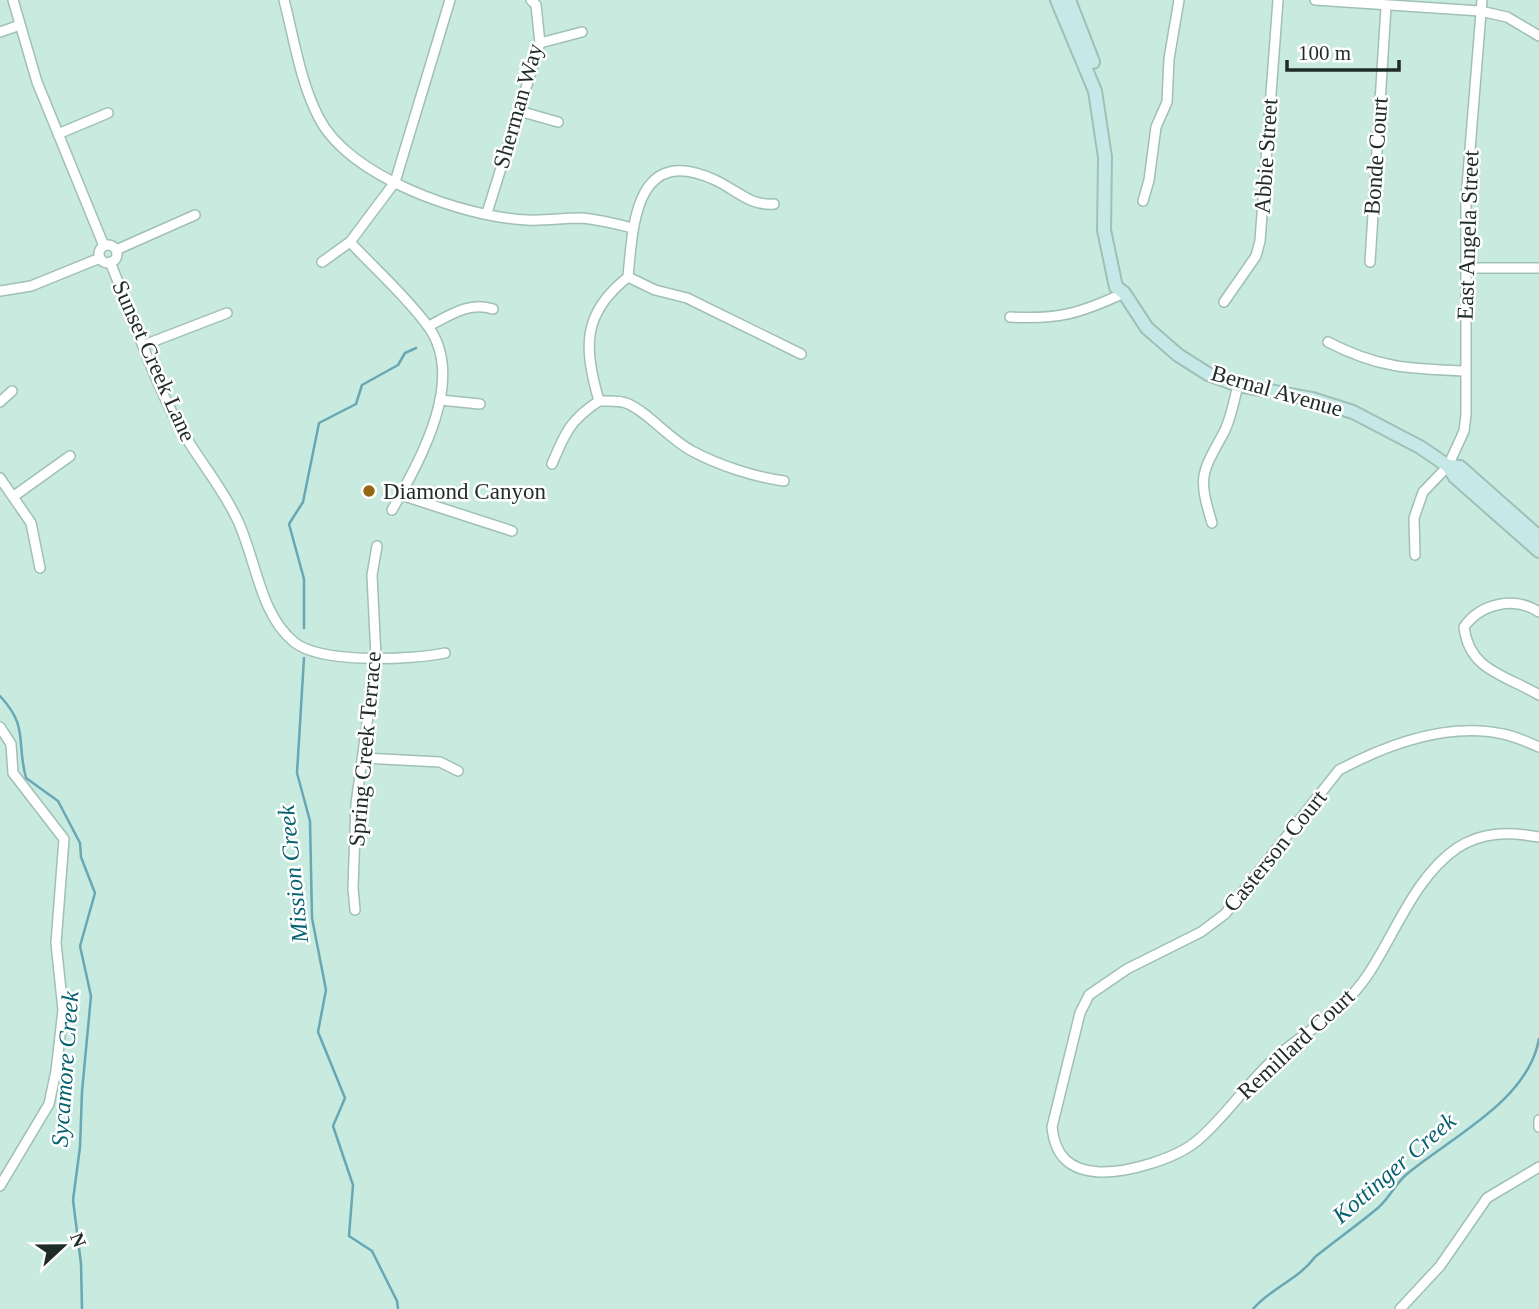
<svg xmlns="http://www.w3.org/2000/svg" width="1539" height="1309" font-family="'Times New Roman',serif">
<rect width="100%" height="100%" fill="#c9eadf"/>
<g fill="none" stroke-linecap="round" stroke-linejoin="round">
<g stroke="#68a7b4" stroke-width="2.5">
<polyline points="304,628 304,579 289,524 303,502 319,423 356,404 362,385 398,365 405,353 416,348"/>
<polyline points="304,658 297,773 310,821 312,918 326,990 318,1032 345,1098 333,1126 353,1185 349,1236 372,1251 397,1301 398,1309"/>
<path d="M0 696C29 727 16 741 26 778L58 801 80 843 81 857 95 893 80 946 91 996 82 1092 80 1147 73 1200 81 1264 82 1309"/>
<path d="M1253 1309C1271 1288 1299 1279 1315 1257 1336 1240 1359 1224 1379 1207 1390 1197 1395 1184 1407 1174 1451 1137 1528 1101 1539 1039"/>
</g>
<g stroke="#a0c0b6" stroke-width="12">
<g id="street">
<polyline points="13,0 37,82 104,246"/>
<path d="M284 0C294 38 300 82 319 118 349 177 463 217 527 220 545 221 563 218 580 218 598 219 616 224 633 228"/>
<polyline points="1315,0 1480,11 1507,17 1539,36"/>
<polyline points="0,32 20,25"/>
<polyline points="540,43 582,32"/>
<polyline points="519,111 558,122"/>
<polyline points="58,134 108,113"/>
<polyline points="1143,201 1149,180 1156,127 1167,102 1169,59 1179,0"/>
<polyline points="487,213 540,43 536,5 531,0"/>
<path d="M350 242C375 269 405 295 427 325 468 378 419 462 392 510"/>
<circle cx="108" cy="254" r="9"/>
<polyline points="116,250 195,215"/>
<path d="M110 262C132 315 151 374 178 424 196 457 221 485 237 519 256 558 259 613 294 642 321 664 412 660 445 653"/>
<polyline points="322,262 350,242 395,182 450,0"/>
<polyline points="1370,262 1386,7"/>
<polyline points="1467,268 1539,268"/>
<polyline points="628,277 655,290 687,298 801,354"/>
<polyline points="0,291 31,286 100,258"/>
<polyline points="1224,302 1256,256 1260,241 1278,0"/>
<path d="M1010 317C1058 320 1081 313 1124 293"/>
<path d="M429 326C450 315 470 301 493 309"/>
<path d="M1328 342C1378 368 1409 369 1464 371"/>
<polyline points="144,345 227,313"/>
<polyline points="440,400 480,404"/>
<path d="M599 401C608 401 619 400 626 403 647 411 668 438 692 451 718 465 754 477 784 481"/>
<polyline points="0,402 12,391"/>
<path d="M552 464C565 433 570 420 599 401 584 348 581 314 628 277 633 222 636 144 715 180 737 190 749 206 774 204"/>
<polyline points="0,478 31,523 40,568"/>
<polyline points="401,495 512,531"/>
<polyline points="14,496 70,456"/>
<path d="M1212 523C1198 477 1201 474 1223 434 1231 420 1234 400 1238 385"/>
<polyline points="1415,555 1414,518 1423,492 1448,466 1464,431 1466,415 1466,199 1482,0"/>
<path d="M1539 612C1515 596 1481 603 1464 627 1469 671 1506 675 1539 695"/>
<polyline points="0,727 11,744 13,773 64,839 56,943 63,1010 56,1071 49,1104 0,1186"/>
<path d="M1539 747C1527 742 1515 736 1503 734 1448 722 1386 745 1339 770L1225 914 1201 932 1127 969 1089 995 1080 1013 1052 1127C1055 1156 1069 1170 1099 1172 1127 1173 1176 1159 1198 1140 1227 1115 1247 1083 1275 1058 1311 1027 1341 1015 1369 973 1396 932 1415 877 1457 848 1483 831 1510 832 1539 837"/>
<polyline points="363,758 440,762 458,771"/>
<polyline points="355,910 353,888 356,804 376,657 372,575 377,546"/>
<polyline points="1539,1120 1539,1127"/>
<polyline points="1400,1309 1440,1266 1487,1198 1539,1167"/>
</g>
</g>
<g stroke="#a0c0b6" stroke-width="16">
<g id="secondary">
<polyline points="1057,0 1095,91 1105,157 1104,230 1116,287 1124,293 1147,328 1178,355 1208,374 1238,385 1312,399 1353,412 1420,447 1448,466 1455,477 1539,551"/>
<polyline points="1069,0 1093,62"/>
<polyline points="1448,466 1460,467 1539,537"/>
</g>
</g>
<use href="#street" stroke="#fff" stroke-width="9"/>
<use href="#secondary" stroke="#c5e9e8" stroke-width="12"/>
</g>
<circle fill="#946814" stroke="#fff" stroke-width="2.5" cx="369" cy="491" r="7"/>
<g text-anchor="middle" dominant-baseline="central" stroke-width="5" stroke-linejoin="round" paint-order="stroke">
<g font-size="23" fill="#1f2b27" stroke="#fff">
<text transform="translate(518 106) rotate(-74)">Sherman Way</text>
<text transform="translate(1266 156) rotate(-86)">Abbie Street</text>
<text transform="translate(1376 156) rotate(-86)">Bonde Court</text>
<text transform="translate(1468 235) rotate(-88)">East Angela Street</text>
<text transform="translate(154 361) rotate(66)">Sunset Creek Lane</text>
<text transform="translate(1277 391) rotate(16)">Bernal Avenue</text>
<text transform="translate(365 749) rotate(-85)">Spring Creek Terrace</text>
<text transform="translate(1275 851) rotate(-51)">Casterson Court</text>
<text transform="translate(1296 1044) rotate(-43)">Remillard Court</text>
</g>
<g font-size="23" fill="#1f2b27" stroke="#fff" text-anchor="start">
<text x="383" y="491">Diamond Canyon</text>
</g>
<g font-size="24" font-style="italic" fill="#076270" stroke="#fff">
<text transform="translate(293 874) rotate(-96)">Mission Creek</text>
<text transform="translate(65 1069) rotate(-86)">Sycamore Creek</text>
<text transform="translate(1394 1168) rotate(-41)">Kottinger Creek</text>
</g>
</g>
<g transform="translate(63 1246) rotate(68)" stroke="#ffffff" stroke-width="5" paint-order="stroke">
<path d="M0-5L12 26L0 18L-12 26Z" fill="#1f2b27"/>
<text y="-10" font-size="19" font-weight="bold" text-anchor="middle" fill="#1f2b27">N</text>
</g>
<path d="M1287 60v10h112v-10" fill="none" stroke="#1f2b27" stroke-width="3.5"/>
<text x="1298" y="60" font-size="21" fill="#1f2b27" stroke="#ffffff" stroke-width="5" paint-order="stroke">100 m</text>
</svg>
